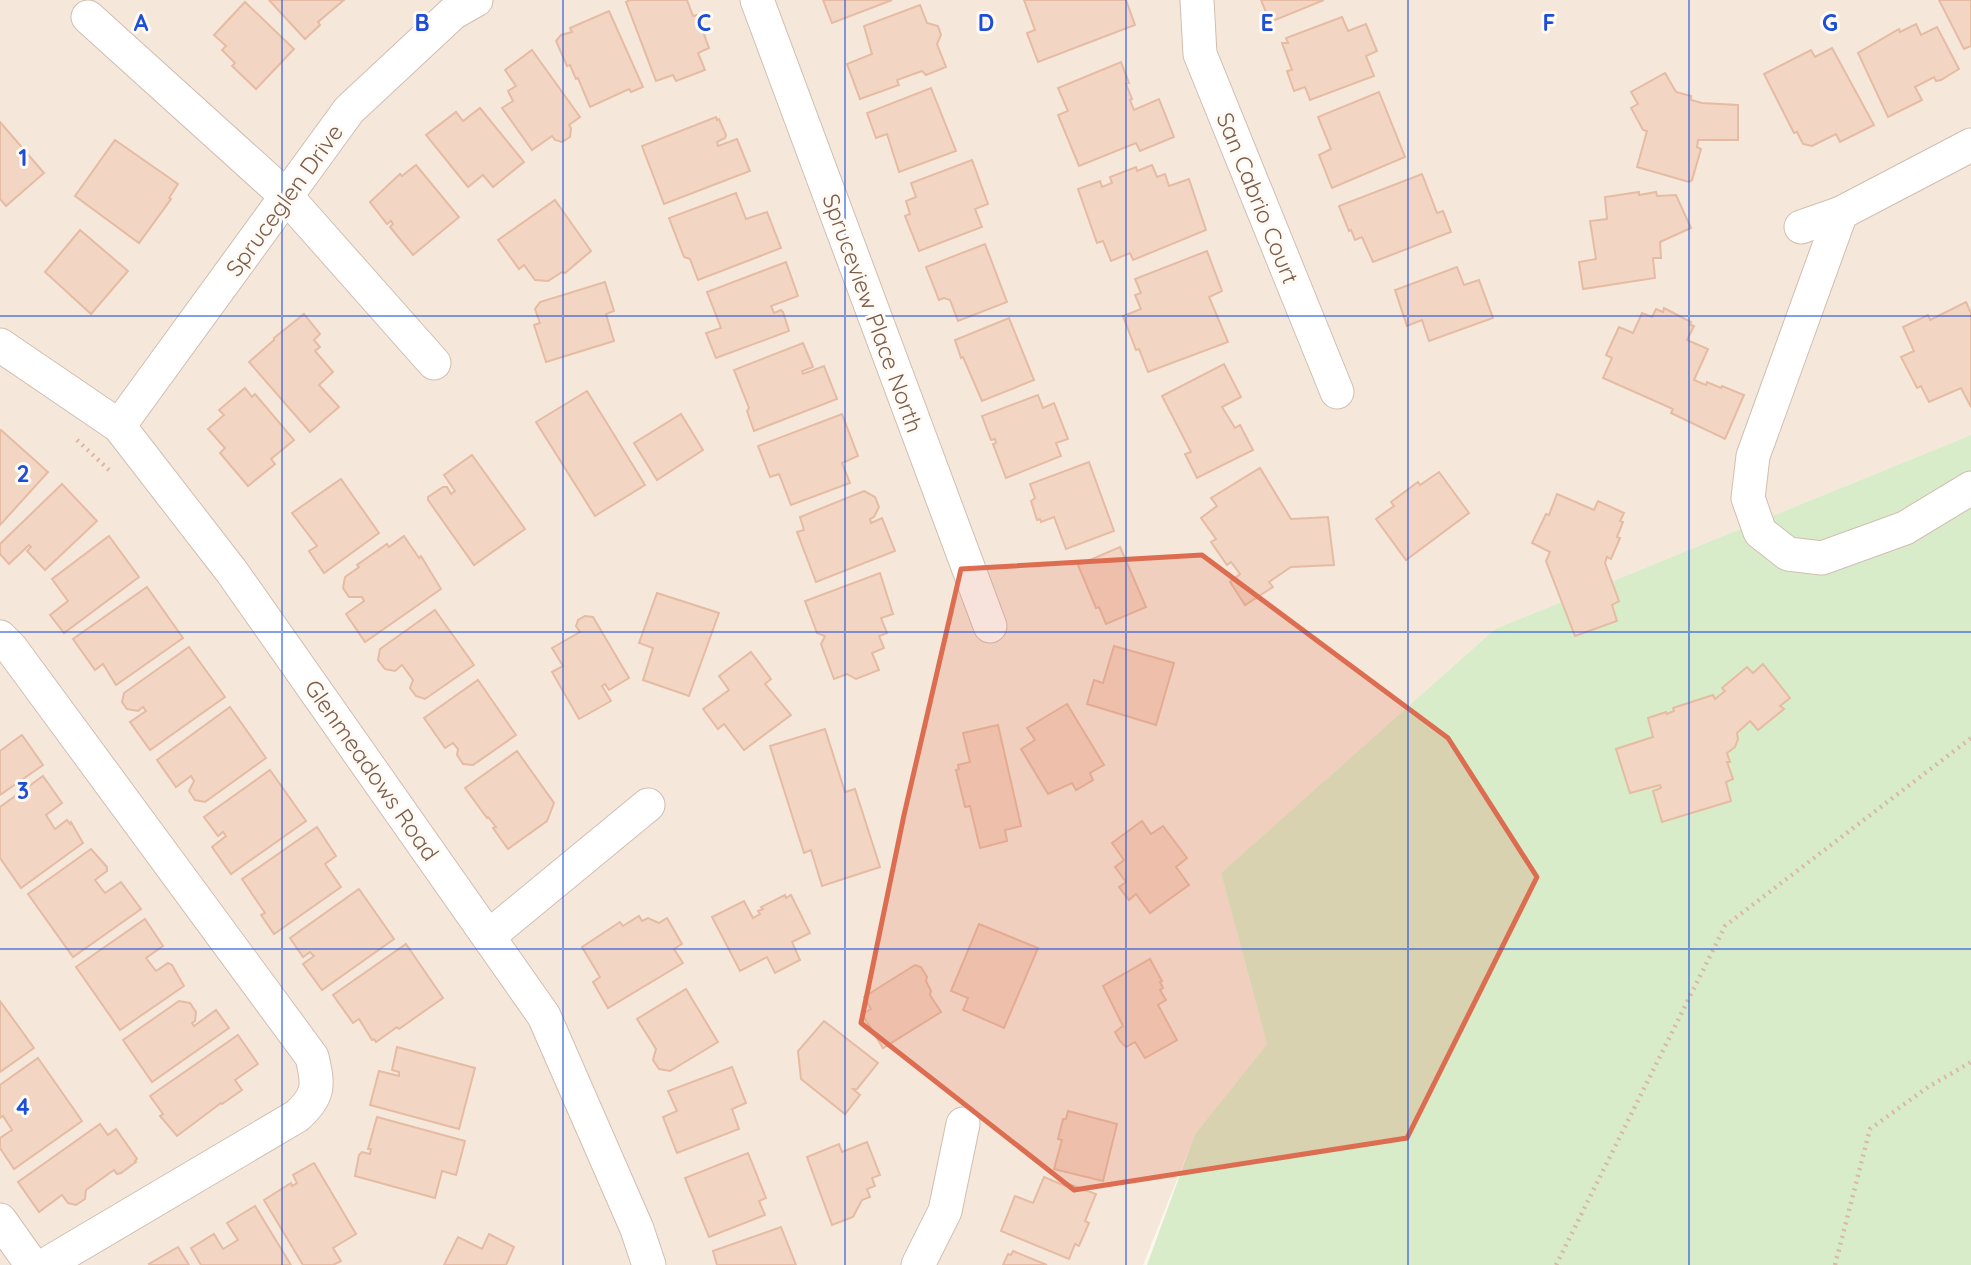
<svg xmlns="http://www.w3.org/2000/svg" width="1971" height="1265" font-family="Quicksand,sans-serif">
<rect width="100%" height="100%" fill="#fdf6ec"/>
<polygon fill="#f5e8da" points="0,0 1971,0 1971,435 1495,629 1221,873 1267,1044 1195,1134 1143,1265 0,1265"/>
<polygon fill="#d8ecc9" points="1971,435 1971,1265 1147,1265 1195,1134 1267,1044 1221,873 1495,629"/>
<g fill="#f3d5c3" stroke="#e6bba3" stroke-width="2">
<polygon points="269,0 344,0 318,22 320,25 305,39"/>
<polygon points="630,0 687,0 693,16 697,15 709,48 698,53 705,70 676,81 673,75 656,81 626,2"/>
<polygon points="823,0 892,0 832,23"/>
<polygon points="1024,0 1126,0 1135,25 1038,62 1027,33 1035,30"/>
<polygon points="1261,0 1324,0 1270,22"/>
<polygon points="1939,0 1971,0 1971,46 1964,49"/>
<polygon points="245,2 294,49 256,89 232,66 235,63 222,50 226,46 214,35"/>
<polygon points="920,5 927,23 938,26 941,35 937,44 946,67 926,75 922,71 897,80 899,85 860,99 847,64 872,54 864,26"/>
<polygon points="609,11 643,87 631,92 629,89 590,107 578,78 576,79 570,65 567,66 556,41 561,35 572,32 570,28"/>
<polygon points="1342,17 1348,31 1366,24 1377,51 1366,56 1374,76 1310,100 1305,87 1294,91 1287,71 1292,70 1282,43 1288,43 1286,38"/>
<polygon points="1916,24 1921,35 1937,27 1959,69 1941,80 1936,81 1934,77 1915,87 1922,100 1888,117 1858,53 1899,29 1900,32"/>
<polygon points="1832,48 1874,125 1840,142 1836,134 1812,146 1803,144 1797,132 1794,133 1764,74 1811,50 1815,57"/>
<polygon points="532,50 580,117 569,125 571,128 570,137 562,142 555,140 552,136 532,150 502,108 513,101 508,91 516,86 505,70"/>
<polygon points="1121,62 1129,83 1126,84 1132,99 1130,100 1134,110 1159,99 1174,137 1140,151 1136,143 1079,166 1058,115 1068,111 1058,88"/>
<polygon points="1665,73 1676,92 1691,96 1691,100 1702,103 1738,105 1738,140 1698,140 1697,147 1701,149 1692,180 1689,182 1637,167 1647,131 1643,130 1631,108 1638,104 1631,92"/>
<polygon points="931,88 956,151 899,172 887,134 876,138 867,113"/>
<polygon points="1379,92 1405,157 1332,188 1319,155 1331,149 1318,117"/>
<polygon points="480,108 524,162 493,187 483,175 468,187 426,135 456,112 463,121"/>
<polygon points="716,117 717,120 719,119 726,135 725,138 717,142 718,146 737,139 750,171 664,204 642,146"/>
<polygon points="0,122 44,173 6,206 0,199"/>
<polygon points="115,140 178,184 169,198 171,199 139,243 75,196"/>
<polygon points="972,160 988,204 975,209 982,227 919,251 905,216 910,214 906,201 916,197 911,183"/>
<polygon points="416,165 459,217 413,255 390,227 393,224 391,221 387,224 370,202 400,174 402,176"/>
<polygon points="1152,165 1157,177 1165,174 1169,186 1189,179 1206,230 1133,260 1130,253 1111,261 1103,241 1097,243 1078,189 1100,181 1102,187 1112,183 1110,177 1136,167 1137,171"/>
<polygon points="1422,174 1437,213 1443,211 1451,232 1373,262 1362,237 1355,240 1351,230 1349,231 1339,206"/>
<polygon points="1639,192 1639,195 1656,192 1657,196 1676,195 1691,228 1660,242 1661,258 1653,258 1655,278 1583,289 1579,262 1596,259 1590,221 1607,219 1605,197"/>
<polygon points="736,193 746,219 767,212 781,248 698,280 690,259 684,257 669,218"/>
<polygon points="555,200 591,251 565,273 562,272 548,281 535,280 524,265 519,269 498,240"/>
<polygon points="80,230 128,271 91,314 45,272"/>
<polygon points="985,244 1007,302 958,321 950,300 944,298 939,300 926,267"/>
<polygon points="1207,251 1222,291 1209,297 1228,342 1148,372 1139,349 1136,350 1123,316 1141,309 1135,295 1141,293 1135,279"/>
<polygon points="786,262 798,296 771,306 774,313 781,310 783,312 789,331 716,358 706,333 721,328 707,292"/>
<polygon points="1457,267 1464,285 1479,280 1493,318 1429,341 1422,320 1407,326 1395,290"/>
<polygon points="605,282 614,311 606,314 614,341 546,362 534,325 540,323 535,309 540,302"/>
<polygon points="1966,302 1971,313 1971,407 1961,388 1929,402 1921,386 1917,388 1901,357 1914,351 1903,327 1928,315 1930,320"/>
<polygon points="1664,308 1691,322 1690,325 1694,326 1687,340 1708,349 1694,380 1706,385 1707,382 1721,388 1722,386 1744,395 1725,439 1671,413 1673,409 1603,378 1612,358 1606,355 1619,327 1633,333 1642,313 1652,317 1656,309 1663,312"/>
<polygon points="304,314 320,334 314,340 320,347 315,351 333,372 319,385 339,407 310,432 249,362 274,340 274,338"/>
<polygon points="1009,318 1034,380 982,401 963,357 961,358 955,340"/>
<polygon points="803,343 813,367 802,371 803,374 824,366 837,399 754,431 747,411 749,408 734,370"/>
<polygon points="1224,364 1241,397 1222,407 1235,428 1240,425 1253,450 1197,478 1185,454 1191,452 1162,396"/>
<polygon points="245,388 252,397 255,394 294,440 271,459 275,464 248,486 220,453 225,448 208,429 224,415 219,410"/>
<polygon points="587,391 645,485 595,516 536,422"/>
<polygon points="1038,395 1043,408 1054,403 1068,439 1056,443 1061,456 1006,478 993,444 996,443 995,439 991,440 982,416"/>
<polygon points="681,414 703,450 657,480 634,443"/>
<polygon points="842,414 858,456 842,463 850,483 791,505 779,474 770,477 758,446"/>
<polygon points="1,430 48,472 0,525 0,431"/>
<polygon points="472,455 525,529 474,565 428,500 428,497 443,487 447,487 451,494 455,491 444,475"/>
<polygon points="1089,462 1114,531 1066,549 1054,517 1041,522 1040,519 1037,520 1031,501 1035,498 1030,484"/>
<polygon points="1260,468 1291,519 1328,517 1334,565 1291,567 1269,582 1273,587 1245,605 1230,582 1240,574 1231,562 1227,565 1211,542 1216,539 1201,518 1217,506 1211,498"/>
<polygon points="1439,472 1469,513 1406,560 1376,519 1394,506 1391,502 1418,482 1420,485"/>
<polygon points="341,479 379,533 324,573 309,551 317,546 292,513"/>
<polygon points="62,484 97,521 45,570 27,551 31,547 29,545 9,564 0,554 0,544"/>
<polygon points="864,491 875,497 879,507 874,517 870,519 871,523 882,518 895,551 816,582 797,532 804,530 800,517"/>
<polygon points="1557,494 1594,510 1598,501 1624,513 1620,521 1623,522 1617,537 1620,538 1611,559 1607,557 1605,563 1619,601 1612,605 1617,621 1575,636 1546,561 1550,552 1532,543 1546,514 1549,515"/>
<polygon points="109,536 139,577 64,633 50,615 68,601 52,579"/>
<polygon points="404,536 419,558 421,556 441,589 365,642 346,614 364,601 362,597 349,597 343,588 345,577 359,567 357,565 387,544 389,547"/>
<polygon points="1120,547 1146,607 1106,624 1099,607 1096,608 1078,565"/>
<polygon points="880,573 893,614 881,618 887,633 879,636 884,648 872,653 879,670 856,679 847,674 834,679 821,644 825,636 817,633 805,601"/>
<polygon points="147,587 183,638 116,685 103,664 95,670 73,639"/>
<polygon points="657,593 719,613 689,696 643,680 653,648 639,643"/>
<polygon points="435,610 474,665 425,699 416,696 410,688 413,680 402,665 395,671 385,669 378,660 380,649"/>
<polygon points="585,616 593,617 629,678 609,690 605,684 602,686 611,701 579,719 552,672 563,666 552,648 580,632 576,626 578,620"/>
<polygon points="1114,646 1174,663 1156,725 1087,704 1094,680 1103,683"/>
<polygon points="189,647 225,697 150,750 130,722 146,711 143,707 138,711 127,709 122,702 124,693"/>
<polygon points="751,652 771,679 765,684 791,715 744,750 724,724 718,729 703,709 729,690 719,676"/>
<polygon points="1763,664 1790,698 1780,706 1784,709 1758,730 1750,721 1737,733 1738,739 1735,747 1727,753 1730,762 1727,762 1733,779 1726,782 1731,801 1662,822 1653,791 1661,788 1660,785 1630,793 1616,749 1653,737 1648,718 1666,712 1667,714 1674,711 1673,708 1713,695 1715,699 1725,691 1722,688 1747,667 1753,673"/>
<polygon points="478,680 516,735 473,765 463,764 457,755 458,749 453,743 445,748 424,718"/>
<polygon points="1067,704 1104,765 1090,773 1093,780 1076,790 1072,783 1048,794 1021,749 1035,740 1027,728"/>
<polygon points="230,707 266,758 205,802 195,800 189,791 194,781 191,776 176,787 157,760"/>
<polygon points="998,725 1021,826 1005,830 1007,841 980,848 970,806 965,807 956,770 959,769 958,765 970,762 963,733"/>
<polygon points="825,729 845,792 855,789 880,867 822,886 811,850 804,853 770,746"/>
<polygon points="22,735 43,765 0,795 0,751"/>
<polygon points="517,751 554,803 547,821 508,849 493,828 496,827 488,817 487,818 465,788"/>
<polygon points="270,770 306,821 231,874 212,847 226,836 223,832 218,836 204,817"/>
<polygon points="43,776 62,803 46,815 55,829 67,820 70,824 71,822 83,843 21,888 0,858 0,807"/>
<polygon points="1142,821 1151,834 1163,826 1187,858 1176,867 1189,885 1150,913 1136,894 1129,900 1119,887 1126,882 1115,867 1124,860 1112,843"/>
<polygon points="317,827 336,856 325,864 341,887 274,934 261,915 265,913 242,879"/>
<polygon points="91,849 107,867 107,871 95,880 105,893 121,882 141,909 73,957 28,894"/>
<polygon points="359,889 394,939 322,990 303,964 314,956 310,952 303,957 290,938"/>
<polygon points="785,895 786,898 791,895 810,933 792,942 800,960 775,973 767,957 740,971 712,917 744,901 753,918 760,914 758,911 763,909 761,907"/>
<polygon points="639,916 642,921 648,918 659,923 667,918 682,944 674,949 683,963 608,1008 593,982 600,977 582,947 620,922 623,926"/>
<polygon points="145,919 163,946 146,958 156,971 168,963 172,965 184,986 120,1030 76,967"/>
<polygon points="979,924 1038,948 1004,1028 963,1010 968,998 951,991"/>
<polygon points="406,944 443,998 399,1029 397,1027 376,1042 374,1039 372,1040 359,1019 353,1023 333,995"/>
<polygon points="1150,959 1162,981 1160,982 1163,988 1160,990 1166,1000 1158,1005 1177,1040 1145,1058 1135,1042 1126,1047 1120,1041 1115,1032 1123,1026 1103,986"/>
<polygon points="915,965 921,967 927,977 926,981 931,991 930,995 941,1012 883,1048 862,1014 871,1009 864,997"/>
<polygon points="686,989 718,1042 670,1071 659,1069 653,1060 656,1049 637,1019"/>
<polygon points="0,1001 34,1048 0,1072"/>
<polygon points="179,1001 190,1003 196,1012 195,1021 192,1023 194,1026 216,1010 229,1028 152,1082 123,1040"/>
<polygon points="824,1021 878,1063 857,1089 853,1089 860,1095 845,1114 801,1079 798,1051"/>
<polygon points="238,1035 258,1064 235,1080 242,1090 222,1104 221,1103 177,1136 160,1116 163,1114 150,1096"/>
<polygon points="397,1047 475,1068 459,1129 370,1105 379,1071 399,1076 399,1072 392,1070"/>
<polygon points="38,1058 82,1121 14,1169 0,1148 0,1138 12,1130 3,1116 0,1118 0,1085"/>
<polygon points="732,1067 746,1103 732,1109 739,1129 677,1153 663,1117 677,1111 668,1091"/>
<polygon points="1068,1111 1117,1124 1103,1181 1054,1169 1062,1140 1058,1139 1063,1119 1066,1119"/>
<polygon points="377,1117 465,1141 456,1175 442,1171 435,1198 355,1176 359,1155 362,1152 370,1154 371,1149 368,1149"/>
<polygon points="100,1124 108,1135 116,1129 137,1159 135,1161 136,1162 121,1173 117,1174 114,1170 86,1190 85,1199 76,1205 68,1203 62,1195 39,1212 18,1182"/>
<polygon points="867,1142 880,1175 872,1178 875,1186 867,1189 870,1197 862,1200 853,1217 832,1225 807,1157 839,1144 842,1152"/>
<polygon points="748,1153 766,1198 759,1201 765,1215 709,1237 685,1178"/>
<polygon points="314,1163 356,1234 333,1248 341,1261 333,1265 303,1265 264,1200 291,1183 292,1186 297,1183 293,1175"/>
<polygon points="1044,1177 1065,1186 1066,1183 1096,1194 1085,1221 1089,1223 1079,1246 1075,1244 1069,1259 1001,1231 1015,1196 1033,1203"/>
<polygon points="255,1206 291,1265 201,1265 191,1248 214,1234 223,1249 238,1240 227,1223"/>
<polygon points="781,1227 796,1265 717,1265 713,1251"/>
<polygon points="489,1234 514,1247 506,1265 444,1265 458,1237 482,1249"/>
<polygon points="178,1247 189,1265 150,1265 149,1264"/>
<polygon points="1013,1251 1047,1265 1003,1265 1008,1254 1011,1255"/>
</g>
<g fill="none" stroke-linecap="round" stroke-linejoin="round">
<g stroke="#d1beb0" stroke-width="35">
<g id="minor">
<polyline points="757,0 990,626"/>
<polyline points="1197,0 1200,54 1337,392"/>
<polyline points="88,17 286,196 434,363"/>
<polyline points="1841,213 1753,456 1748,498 1760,532 1788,554 1822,558 1905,528 1971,488"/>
<polyline points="1801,227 1841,213 1971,145"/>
<polyline points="0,345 119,426 232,572 544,1016 637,1229 649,1265"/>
<polyline points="119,426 349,110 453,13 476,0"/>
<path d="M0 637 11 648 312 1057C319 1086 319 1096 297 1116L45 1265"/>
<polyline points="489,936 648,805"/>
<polyline points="0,1220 32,1265"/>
<polyline points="918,1265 945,1211 963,1124"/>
</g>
</g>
<g stroke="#d9b8a5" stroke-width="4.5" stroke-dasharray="2 5" stroke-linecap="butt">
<polyline points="77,440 109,470"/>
<polyline points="1556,1265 1725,926 1971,738"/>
<polyline points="1835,1265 1870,1129 1928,1087 1971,1062"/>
</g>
<use href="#minor" stroke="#fff" stroke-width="33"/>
</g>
<path fill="#dc6d51" fill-opacity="0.2" stroke="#dc6d51" stroke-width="5" stroke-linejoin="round" d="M1202 555 1448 738 1537 877 1407 1138 1074 1190 861 1023 904 815 961 569Z"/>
<path fill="none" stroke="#1d4ed8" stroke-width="2" stroke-opacity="0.55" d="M282 0V1265M563 0V1265M845 0V1265M1126 0V1265M1408 0V1265M1689 0V1265M0 316H1971M0 632H1971M0 949H1971"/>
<g text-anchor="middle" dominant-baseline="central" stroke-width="6" stroke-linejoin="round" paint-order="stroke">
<g font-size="23" fill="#7a5c4d" stroke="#fffaf3">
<text transform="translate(1258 198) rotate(68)">San Cabrio Court</text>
<text transform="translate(284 200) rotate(-54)">Spruceglen Drive</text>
<text transform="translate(873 313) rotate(70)">Spruceview Place North</text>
<text transform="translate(372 770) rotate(55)">Glenmeadows Road</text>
</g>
</g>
<g font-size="23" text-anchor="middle" font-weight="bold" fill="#1d4ed8" stroke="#fffaf3" stroke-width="6" stroke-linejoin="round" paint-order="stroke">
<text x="141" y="31">A</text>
<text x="422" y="31">B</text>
<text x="704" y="31">C</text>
<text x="986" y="31">D</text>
<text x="1267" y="31">E</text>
<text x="1549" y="31">F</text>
<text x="1830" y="31">G</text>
<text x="23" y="166">1</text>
<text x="23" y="482">2</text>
<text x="23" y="799">3</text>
<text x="23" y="1115">4</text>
</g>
</svg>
